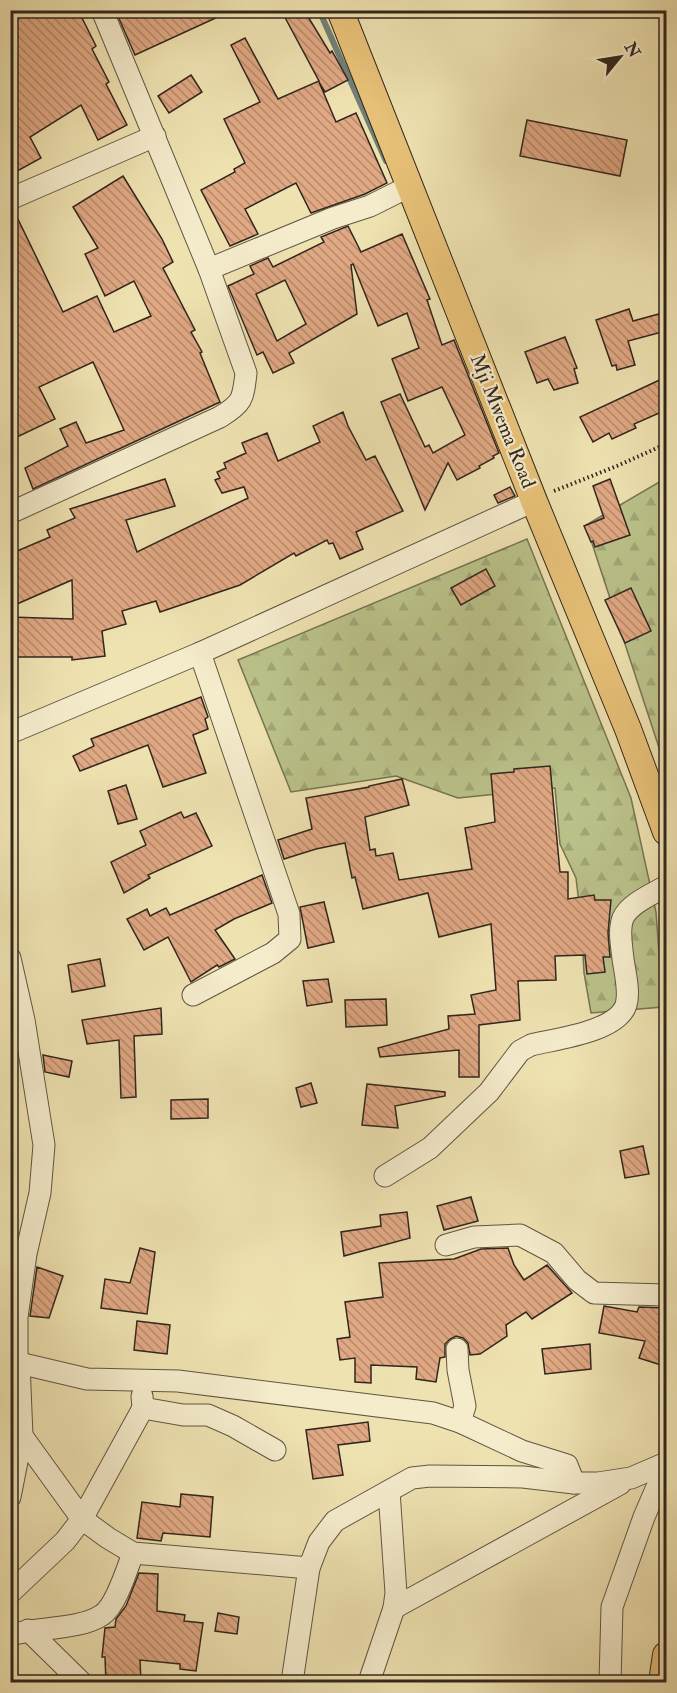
<svg xmlns="http://www.w3.org/2000/svg" width="677" height="1693" font-family="'IM FELL Double Pica',serif">
<defs>
<pattern id="forest-firs" width="22" height="20" patternUnits="userSpaceOnUse" patternTransform="scale(1.5)"><rect width="22" height="20" fill="#bbc38a"/><path d="M5 1l3.5 6h-7zM16 11l3.5 6h-7z" fill="#a1a777"/></pattern>
<pattern id="building-back-hatch" width="6" height="6" patternUnits="userSpaceOnUse" patternTransform="scale(1.5)"><rect width="6" height="6" fill="#e0a883"/><path d="M-1 5l2 2M0 0l6 6M5-1l2 2" fill="none" stroke="#b6896b"/></pattern>
</defs>
<rect width="100%" height="100%" fill="#efe2b1"/>
<filter id="stains"><feTurbulence type="fractalNoise" baseFrequency=".00333" numOctaves="4"/><feColorMatrix values="0 0 0 0 .2 0 0 0 0 .09 0 0 0 0 .02 0 0 0 .5 -.17"/></filter>
<radialGradient id="worn" r=".72"><stop offset=".6" stop-color="#630" stop-opacity="0"/><stop offset="1" stop-color="#630" stop-opacity=".3"/></radialGradient>
<g fill="url(#forest-firs)" stroke="#767454" stroke-width="1.5">
<polygon points="666,478 666,769 586,525"/>
<polygon points="527,539 631,798 656,912 663,1007 591,1013 584,973 581,920 576,878 560,844 555,788 458,798 396,776 291,792 238,660"/>
</g>
<g fill="none" stroke-linecap="round" stroke-linejoin="round">
<g stroke="#718077" stroke-width="6">
<polyline points="319,10 386,161"/>
<polyline points="302,19 309,10"/>
</g>
</g>
<g fill="url(#building-back-hatch)" stroke="#31261d" stroke-width="1.5" fill-rule="evenodd">
<polygon points="10,10 78,10 96,46 92,49 109,82 106,84 127,125 98,140 81,105 30,137 41,158 10,175"/>
<polygon points="124,10 233,10 135,55 117,14"/>
<polygon points="281,10 304,10 330,53 332,51 348,80 325,92 319,82 336,122 356,113 387,183 365,194 311,213 296,183 245,209 258,234 230,246 201,190 235,172 234,169 245,163 224,119 260,102 231,45 245,38 278,99 319,81"/>
<polygon points="191,75 202,92 169,113 158,96"/>
<polygon points="527,120 627,140 620,176 520,156"/>
<polygon points="123,176 162,239 173,262 163,268 195,330 191,332 202,352 200,353 220,402 33,489 25,468 68,446 60,429 76,422 86,443 124,430 93,362 39,387 55,419 17,437 10,424 10,211 14,211 63,312 97,296 114,332 151,316 134,281 105,296 85,254 98,248 73,207"/>
<path d="M348 226 361 252 402 234 430 299 427 300 442 345 454 340 499 453 493 456 494 458 479 466 480 468 457 480 448 463 425 510 381 402 400 394 425 447 429 445 433 453 465 435 442 387 408 401 392 359 419 348 407 313 378 326 353 264 351 265 357 314 289 353 294 363 273 373 263 352 257 355 228 286 254 274 250 266 268 258 273 267 324 242 321 237ZM285 280 306 324 277 341 256 294Z"/>
<polygon points="629,309 633,321 666,312 666,331 628,341 635,365 617,370 616,365 612,366 596,320"/>
<polygon points="565,337 577,368 574,369 578,383 554,390 548,379 537,383 525,352"/>
<polygon points="666,377 666,410 634,424 636,428 612,439 609,433 593,442 580,417"/>
<polygon points="343,412 348,426 366,460 375,456 403,511 356,532 363,549 340,559 333,543 329,544 327,540 296,556 294,553 240,585 160,612 156,601 122,611 126,624 102,631 105,656 72,660 72,657 10,657 10,617 73,619 72,580 10,607 10,554 50,537 47,530 75,518 70,509 165,479 175,506 126,520 137,552 248,498 244,487 222,493 215,480 220,478 217,472 226,468 224,463 246,453 242,443 267,433 278,461 320,442 313,426"/>
<polygon points="610,479 630,535 595,547 593,541 591,542 584,526 604,518 593,486"/>
<polygon points="510,487 515,496 498,503 494,495"/>
<polygon points="486,569 495,586 461,605 451,588"/>
<polygon points="631,588 651,631 625,643 605,600"/>
<polygon points="201,697 208,717 205,719 208,729 193,735 206,773 163,787 148,745 80,771 73,756 94,746 91,739"/>
<polygon points="550,766 560,872 568,872 568,899 594,895 595,900 611,900 608,933 610,957 603,957 605,972 587,974 585,955 555,956 556,980 518,981 520,1020 479,1025 479,1077 459,1077 459,1050 380,1057 378,1048 449,1029 448,1016 475,1014 471,995 496,990 491,924 439,937 428,893 363,909 355,877 352,878 345,843 316,849 284,859 278,840 312,829 306,798 369,787 369,786 402,779 409,805 365,817 370,850 375,849 376,856 393,853 399,880 472,869 465,828 495,822 491,774 514,772 514,769"/>
<polygon points="126,785 137,819 118,824 108,791"/>
<polygon points="181,812 184,818 196,813 212,846 148,875 150,878 124,893 111,862 146,845 140,831"/>
<polygon points="262,875 272,903 234,919 215,930 235,959 219,967 217,965 191,982 168,937 144,950 127,919 147,909 150,916 166,908 170,915"/>
<polygon points="324,902 334,942 308,948 300,907"/>
<polygon points="100,959 105,986 72,992 68,965"/>
<polygon points="328,979 332,1002 307,1006 303,981"/>
<polygon points="386,999 387,1025 346,1027 345,1000"/>
<polygon points="161,1008 162,1034 134,1036 136,1097 121,1098 119,1040 87,1044 82,1020"/>
<polygon points="43,1055 72,1061 69,1077 45,1072"/>
<polygon points="311,1083 317,1103 301,1107 296,1088"/>
<polygon points="367,1084 445,1092 445,1096 395,1106 398,1128 362,1125"/>
<polygon points="208,1099 208,1118 171,1119 171,1100"/>
<polygon points="643,1146 649,1174 625,1178 620,1151"/>
<polygon points="471,1197 478,1221 444,1230 437,1206"/>
<polygon points="407,1212 410,1238 344,1256 341,1232 381,1226 380,1215"/>
<polygon points="140,1248 155,1252 147,1314 101,1308 105,1279 130,1283"/>
<polygon points="508,1248 514,1265 524,1280 547,1265 572,1293 532,1319 526,1312 506,1325 507,1336 480,1354 470,1355 468,1343 463,1338 456,1336 450,1339 445,1344 445,1357 440,1358 436,1382 416,1379 417,1367 371,1365 371,1383 355,1382 355,1358 340,1360 337,1339 350,1337 345,1302 383,1297 379,1263 454,1259 481,1249"/>
<polygon points="37,1267 63,1276 49,1318 30,1316"/>
<polygon points="604,1306 637,1312 639,1307 666,1308 659,1338 666,1341 666,1347 661,1365 639,1358 645,1341 599,1333"/>
<polygon points="137,1321 170,1325 167,1354 134,1350"/>
<polygon points="590,1344 591,1369 545,1374 542,1349"/>
<polygon points="368,1422 370,1441 338,1445 343,1475 313,1479 306,1430"/>
<polygon points="181,1494 213,1497 210,1537 163,1533 161,1541 137,1538 142,1502 180,1507"/>
<polygon points="139,1573 158,1574 157,1611 185,1615 184,1621 203,1623 196,1671 180,1669 180,1664 140,1660 141,1683 106,1683 105,1657 102,1657 105,1628 115,1627 116,1619 126,1606"/>
<polygon points="218,1613 239,1617 237,1634 215,1631"/>
</g>
<g fill="none" stroke-linecap="round" stroke-linejoin="round">
<g stroke="#605542" stroke-width="23">
<g id="minor">
<polyline points="10,199 155,136"/>
<polyline points="209,269 333,218 370,206 410,186"/>
<path d="M10 513 220 417C243 403 243 399 246 373L209 269 102 10"/>
<polyline points="10,733 200,653 534,501"/>
<polyline points="10,958 24,1020 44,1145 40,1193 26,1254 17,1317 17,1354 19,1363 22,1436 10,1497"/>
<polyline points="193,995 273,953 290,939 289,914 200,653"/>
<path d="M385 1176 430 1148 489 1092 520 1051 531 1045C555 1039 617 1032 626 1005 630 992 625 973 623 959 622 947 618 931 623 918 630 903 653 894 666 886"/>
<polyline points="446,1245 474,1237 520,1235 554,1253 577,1280 594,1293 666,1295"/>
<polyline points="457,1349 458,1370 465,1406 460,1422"/>
<polyline points="19,1363 87,1379 178,1381 433,1413 460,1422 522,1451 567,1465 574,1483"/>
<polyline points="142,1396 143,1408 183,1415 208,1415 233,1426 275,1450"/>
<polyline points="10,1434 22,1436 82,1519 108,1538 133,1553 309,1568 319,1542 335,1521 412,1478 430,1476 523,1477 574,1483 598,1483 631,1478 666,1463"/>
<polyline points="10,1593 65,1541 82,1519 143,1408"/>
<polyline points="394,1608 620,1484"/>
<polyline points="28,1630 81,1682"/>
<path d="M10 1635C37 1627 80 1630 102 1615 116 1606 127 1569 133 1553"/>
<polyline points="292,1682 309,1568"/>
<polyline points="369,1682 394,1608 396,1593 389,1491"/>
<polyline points="610,1682 612,1607 644,1517 666,1466"/>
</g>
</g>
<g stroke="#31261d" stroke-width="28">
<g id="major">
<polyline points="340,10 534,501 628,729 666,832"/>
<polyline points="662,1682 666,1655"/>
</g>
</g>
<polyline stroke="#31261d" stroke-width="4" stroke-dasharray="1.5 3" stroke-linecap="butt" points="554,491 617,466 666,444"/>
<use href="#minor" stroke="#f5eccc" stroke-width="21"/>
<use href="#major" stroke="#e8c178" stroke-width="26"/>
</g>
<g text-anchor="middle" dominant-baseline="central" stroke-width="4.5" stroke-linejoin="round" paint-order="stroke">
<g font-size="20" fill="#31261d" stroke="#f5eccc">
<text transform="translate(503 421) rotate(68)">Mji Mwema Road</text>
</g>
</g>
<rect width="677" height="1693" fill="none" stroke="#efe2b1" stroke-width="36"/>
<rect x="12" y="12" width="653" height="1669" fill="none" stroke="#31261d" stroke-width="3"/>
<rect x="18" y="18" width="641" height="1657" fill="none" stroke="#31261d" stroke-width="1.5"/>
<g transform="translate(620 57) rotate(60)" stroke="#f5eccc" stroke-width="4.5" paint-order="stroke">
<path d="M0-4.5L10 22L0 15L-10 22Z" fill="#31261d"/>
<text y="-9" font-size="16" font-weight="bold" text-anchor="middle" fill="#31261d">N</text>
</g>
<rect width="100%" height="100%" filter="url(#stains)"/>
<rect width="100%" height="100%" fill="url(#worn)"/>
</svg>
